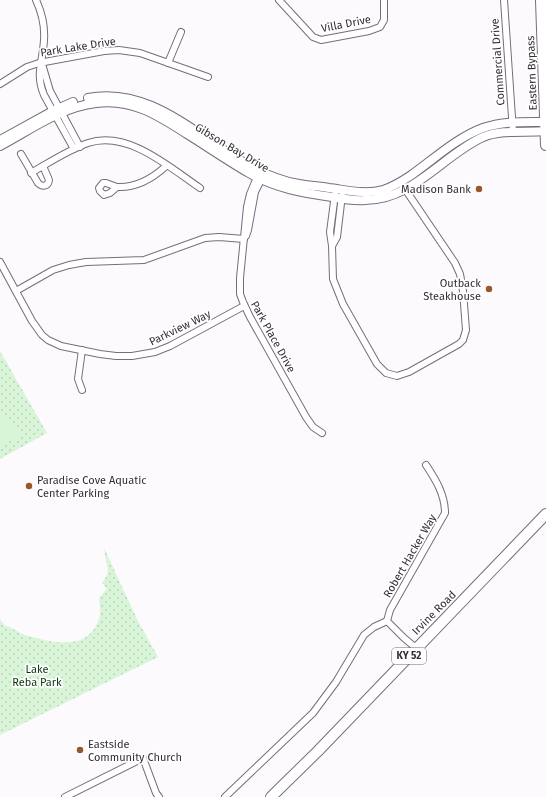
<svg xmlns="http://www.w3.org/2000/svg" width="546" height="797" font-family="'Fira Sans',sans-serif">
<defs>
<pattern id="park-dots" width="8" height="8" patternUnits="userSpaceOnUse"><rect width="8" height="8" fill="#d8f5d8"/><path d="M2 2h.1M6 6h.1" fill="none" stroke="#bad2ba" stroke-width="1.8" stroke-linecap="round"/></pattern>
</defs>
<rect width="100%" height="100%" fill="#fdfafe"/>
<g fill="url(#park-dots)">
<polygon points="0,351 47,433 0,459"/>
<path d="M104 548 138 621 158 657 0 735V619L5 626C13 627 18 633 25 635 50 642 88 653 99 619 101 613 100 605 99 598L107 589 102 583C113 571 105 562 104 548Z"/>
</g>
<polygon fill="#d8f5d8" points="0,409 15,425 21,435 0,447"/>
<g fill="none" stroke-linecap="round" stroke-linejoin="round">
<g stroke="#796b7d" stroke-width="8">
<g id="minor">
<path d="M36 0C42 13 45 26 44 40 43 61 35 74 44 95L74 149"/>
<polyline points="279,0 313,37 321,40 369,31 380,27 384,20 384,0"/>
<polyline points="504,0 513,132"/>
<polyline points="168,63 181,32"/>
<polyline points="42,64 50,91 80,147"/>
<polyline points="0,84 27,67 39,63 104,51 119,50 140,53 208,77"/>
<path d="M21 154 38 183C42 187 48 187 49 180L43 166"/>
<path d="M31 173C50 162 68 150 88 143 128 130 169 167 200 188"/>
<polyline points="258,175 250,194 247,207 240,278 240,294 243,302 250,317 306,417 313,427 322,433"/>
<polygon points="103,183 106,183 117,187 110,193 104,195 100,191 99,188"/>
<path d="M117 187C136 188 153 178 166 166"/>
<polyline points="342,195 337,237 332,246 333,279 343,304 377,364 386,373 397,376 409,372 459,344 463,340 466,330 463,291 460,274 455,263 403,186"/>
<polyline points="246,236 248,230 255,192 263,176"/>
<polyline points="332,246 330,232 335,194"/>
<polyline points="0,262 32,321 42,335 48,340 61,346 100,354 116,356 132,356 155,352 170,346 244,306"/>
<polyline points="16,291 53,270 69,265 86,262 144,260 205,238 219,237 244,239"/>
<polyline points="82,390 78,379 82,350"/>
<path d="M416 648 404 638 387 621 390 610 445 513C445 495 436 480 426 465"/>
<polyline points="65,797 143,758 156,793 159,797"/>
<polyline points="225,797 313,713 336,682 364,635 374,627 387,621"/>
</g>
</g>
<g stroke="#796b7d" stroke-width="10">
<g id="tertiary">
<path d="M88 98C168 82 223 172 299 184 309 186 319 186 329 188 346 190 365 195 383 190 393 187 401 182 410 176 433 160 456 138 483 128 502 121 526 122 546 122"/>
<polyline points="2,139 53,111 73,102"/>
<path d="M0 146C30 130 61 107 96 103 132 98 159 116 187 134 208 147 228 161 249 173 275 188 303 193 332 197 343 199 354 201 365 200 413 200 443 155 483 137 503 129 525 133 546 131"/>
</g>
</g>
<g stroke="#796b7d" stroke-width="12">
<g id="primary">
<polyline points="541,0 546,145"/>
<polyline points="271,797 318,751 546,514"/>
</g>
</g>
<use href="#minor" stroke="#fff" stroke-width="6"/>
<use href="#tertiary" stroke="#fff" stroke-width="8"/>
<use href="#primary" stroke="#fff" stroke-width="10"/>
</g>
<g fill="#9b562b" stroke="#fff" stroke-width="1.5">
<circle cx="479" cy="189" r="4"/>
<circle cx="489" cy="289" r="4"/>
<circle cx="29" cy="486" r="4"/>
<circle cx="80" cy="750" r="4"/>
</g>
<g text-anchor="middle" dominant-baseline="central" stroke-width="3.5" stroke-linejoin="round" paint-order="stroke">
<rect fill="#fff" stroke="#706b71" stroke-width="1" x="392" y="648" width="34" height="16" rx="3"/>
<g font-size="10" font-weight="bold" fill="#332c34">
<text x="409" y="656">KY 52</text>
</g>
<g font-size="11" fill="#332c34" stroke="#fff">
<text transform="translate(346 24) rotate(-11)">Villa Drive</text>
<text transform="translate(78 47) rotate(-9)">Park Lake Drive</text>
<text transform="translate(498 62) rotate(-94)">Commercial Drive</text>
<text transform="translate(532 73) rotate(-92)">Eastern Bypass</text>
<text transform="translate(232 148) rotate(31)">Gibson Bay Drive</text>
<text transform="translate(180 328) rotate(-26)">Parkview Way</text>
<text transform="translate(273 337) rotate(61)">Park Place Drive</text>
<text transform="translate(410 556) rotate(-60)">Robert Hacker Way</text>
<text transform="translate(434 613) rotate(-45)">Irvine Road</text>
</g>
<g font-size="11" fill="#332c34" stroke="#fff" text-anchor="end">
<text x="471" y="189">Madison Bank</text>
<text x="481" y="283">Outback<tspan x="481" dy="13">Steakhouse</tspan></text>
<text x="37" y="480" text-anchor="start">Paradise Cove Aquatic<tspan x="37" dy="13">Center Parking</tspan></text>
<text x="88" y="744" text-anchor="start">Eastside<tspan x="88" dy="13">Community Church</tspan></text>
</g>
<g font-size="11" fill="#0c3410" stroke="#fff">
<text x="37" y="669">Lake<tspan x="37" dy="13">Reba Park</tspan></text>
</g>
</g>
</svg>
